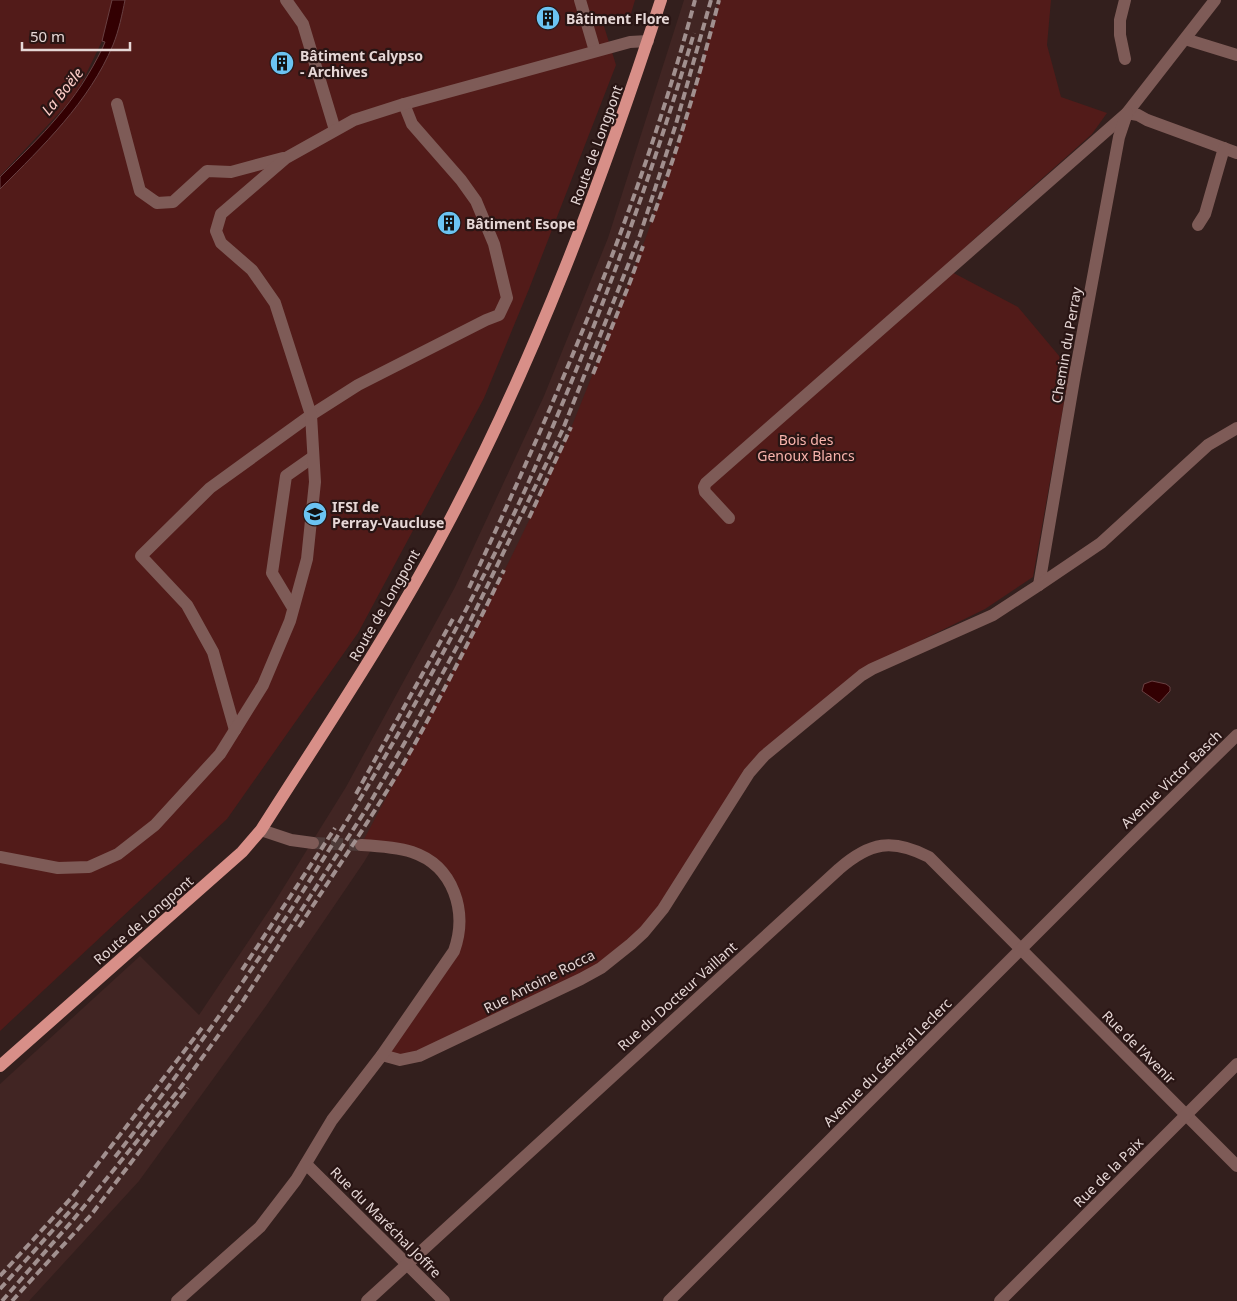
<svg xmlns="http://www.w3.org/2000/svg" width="1237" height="1301" font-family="'Noto Sans',sans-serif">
<rect width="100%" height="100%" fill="#331f1d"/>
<polygon fill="#412523" points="684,0 737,0 536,574 364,862 266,1006 139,1181 29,1301 0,1301 0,1084 140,956 199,1015 274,903 346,787 455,587 544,396 608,238"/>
<g fill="#521b19">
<polygon points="0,0 113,0 102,41 76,95 0,176"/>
<path d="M125 0H635L630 17 603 23 616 65 529 289 484 398 358 633 227 819 0 1031V189C43 146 89 102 113 45 119 30 122 15 125 0Z"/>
<path d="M719 0H1051L1047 45 1061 97 1107 113 1092 134 971 242 946 269 1018 307 1070 369 1033 577 985 609 922 640 862 675 764 756 672 893 616 957 419 1056 382 1055 446 964 460 913 432 862 361 845C430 714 502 584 562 449 575 420 586 389 599 359 647 242 688 123 719 0Z"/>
</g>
<g fill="#330002" stroke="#694042">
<path d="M112 0H125C122 15 119 30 113 45 89 102 43 146 0 189V177C43 134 76 103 103 47L105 42 102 41Z"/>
<polygon points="1152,681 1166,684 1170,687 1170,691 1159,703 1142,691 1144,684"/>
</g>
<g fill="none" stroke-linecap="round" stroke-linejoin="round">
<polyline stroke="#4e3b39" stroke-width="12" stroke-dasharray="12 6" stroke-linecap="butt" points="313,843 361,845"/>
<g stroke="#7e5b57" stroke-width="12">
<polyline points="286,0 303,24 335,130"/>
<polyline points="580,0 595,51"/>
<polyline points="1125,0 1120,20 1120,35 1125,59"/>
<polyline points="1185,39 1237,55"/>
<polyline points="117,104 140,191 157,203 173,202 207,171 231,172 283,158"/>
<polyline points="1127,113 1138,115 1147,120 1237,153"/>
<polyline points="1198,225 1205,214 1224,148"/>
<polyline points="729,518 705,492 704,487 706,483 1127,113 1215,0"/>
<polyline points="1039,585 1075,374 1119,137 1127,113"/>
<polyline points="293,608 272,573 286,476 313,457"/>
<polyline points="235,730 213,652 187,605 141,556 210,488 311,415 358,385 486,320 499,315 507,298 494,244 476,201 461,180 412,124 404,104"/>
<polyline points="261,830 291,840 313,843"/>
<polyline points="0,857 58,868 89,867 118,854 155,825 220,754 263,685 290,621 307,559 315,482 311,415 275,303 252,270 221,243 216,231 221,214 286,158 354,120 404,104 630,42 648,41"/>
<polyline points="382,1055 400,1060 419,1056 581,979 601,968 631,944 644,932 663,909 749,773 764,756 862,675 872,669 993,615 1039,585 1101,543 1208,445 1237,428"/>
<polyline points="306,1164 444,1301"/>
<path d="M177 1301 260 1227 296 1180 332 1120 382 1055 454 951C468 912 454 866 412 852 396 847 378 846 361 845"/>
<path d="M367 1301 839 869C870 842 892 838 929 857L1237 1166"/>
<polyline points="669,1301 1126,844 1237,735"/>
<polyline points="1000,1301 1237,1064"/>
</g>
<path stroke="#d88f88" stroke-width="12" d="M0 1066 242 852 261 830C324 731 390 633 445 529 535 360 602 181 661 0"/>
<g stroke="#a1908f" stroke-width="4" stroke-dasharray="8 4" stroke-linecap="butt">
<path d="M651 222C678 149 700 75 719 0"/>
<polyline points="593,374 630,282 643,246"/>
<polyline points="529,518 571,427"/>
<path d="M469 588C558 398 641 204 695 0"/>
<polyline points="356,794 454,617"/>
<path d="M299 927C339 865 382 803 418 738 448 683 477 626 504 570"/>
<polyline points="242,970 335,828"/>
<path d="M115 1157C229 1010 331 856 421 693 458 626 494 558 526 488 592 340 648 189 694 33"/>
<polyline points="0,1276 73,1196 202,1028"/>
<polyline points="0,1289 80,1200"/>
<polyline points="2,1301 73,1220 181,1087 241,1004 367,808 412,730 466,630 563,429 640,235 676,124 711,0"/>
<polyline points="12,1301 91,1215 188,1088"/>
</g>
</g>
<defs>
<g id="building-disc" transform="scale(1.25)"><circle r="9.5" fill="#6bc3f2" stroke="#291514"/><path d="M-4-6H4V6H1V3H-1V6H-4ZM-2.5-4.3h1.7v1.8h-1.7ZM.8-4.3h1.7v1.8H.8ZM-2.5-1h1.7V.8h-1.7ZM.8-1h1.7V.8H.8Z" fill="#111"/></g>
<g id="university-disc" transform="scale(1.25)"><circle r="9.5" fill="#6bc3f2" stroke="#291514"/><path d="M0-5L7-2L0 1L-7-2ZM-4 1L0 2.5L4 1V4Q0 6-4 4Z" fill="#111"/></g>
</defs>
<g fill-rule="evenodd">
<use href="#building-disc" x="548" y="18"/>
<use href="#building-disc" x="282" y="63"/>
<use href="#building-disc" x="449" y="223"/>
<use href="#university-disc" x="315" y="514"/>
</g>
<g text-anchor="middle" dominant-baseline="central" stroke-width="4.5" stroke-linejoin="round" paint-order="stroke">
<g font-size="14" font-weight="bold" fill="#e6d7d6" stroke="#291514" text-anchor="start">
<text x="566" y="18">Bâtiment Flore</text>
<text x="300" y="55">Bâtiment Calypso<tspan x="300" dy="16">- Archives</tspan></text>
<text x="466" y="223">Bâtiment Esope</text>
<text x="332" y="506">IFSI de<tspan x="332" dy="16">Perray-Vaucluse</tspan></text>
</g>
<g font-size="14" fill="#e6d7d6" stroke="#291514">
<text transform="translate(596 145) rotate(-70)">Route de Longpont</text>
<text transform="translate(1066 345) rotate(-80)">Chemin du Perray</text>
<text transform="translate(384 605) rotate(-60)">Route de Longpont</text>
<text transform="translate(1171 779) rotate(-44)">Avenue Victor Basch</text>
<text transform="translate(143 920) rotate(-41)">Route de Longpont</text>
<text transform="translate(539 981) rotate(-27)">Rue Antoine Rocca</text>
<text transform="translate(677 996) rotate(-42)">Rue du Docteur Vaillant</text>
<text transform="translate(1139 1047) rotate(45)">Rue de l'Avenir</text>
<text transform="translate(887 1062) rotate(-45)">Avenue du Général Leclerc</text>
<text transform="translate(1108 1172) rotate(-45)">Rue de la Paix</text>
<text transform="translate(386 1222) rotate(45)">Rue du Maréchal Joffre</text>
</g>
<g font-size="14" fill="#f9b4ad" stroke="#291514">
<text x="806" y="439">Bois des<tspan x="806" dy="16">Genoux Blancs</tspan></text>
</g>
<g font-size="15" font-style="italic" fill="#fdcdc8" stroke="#291514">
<text transform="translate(62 91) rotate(-51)">La Boële</text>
</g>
</g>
<path d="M22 42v8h108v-8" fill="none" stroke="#e6d7d6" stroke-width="2.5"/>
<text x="30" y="42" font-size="15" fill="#e6d7d6" stroke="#291514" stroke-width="4" paint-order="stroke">50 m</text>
</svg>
